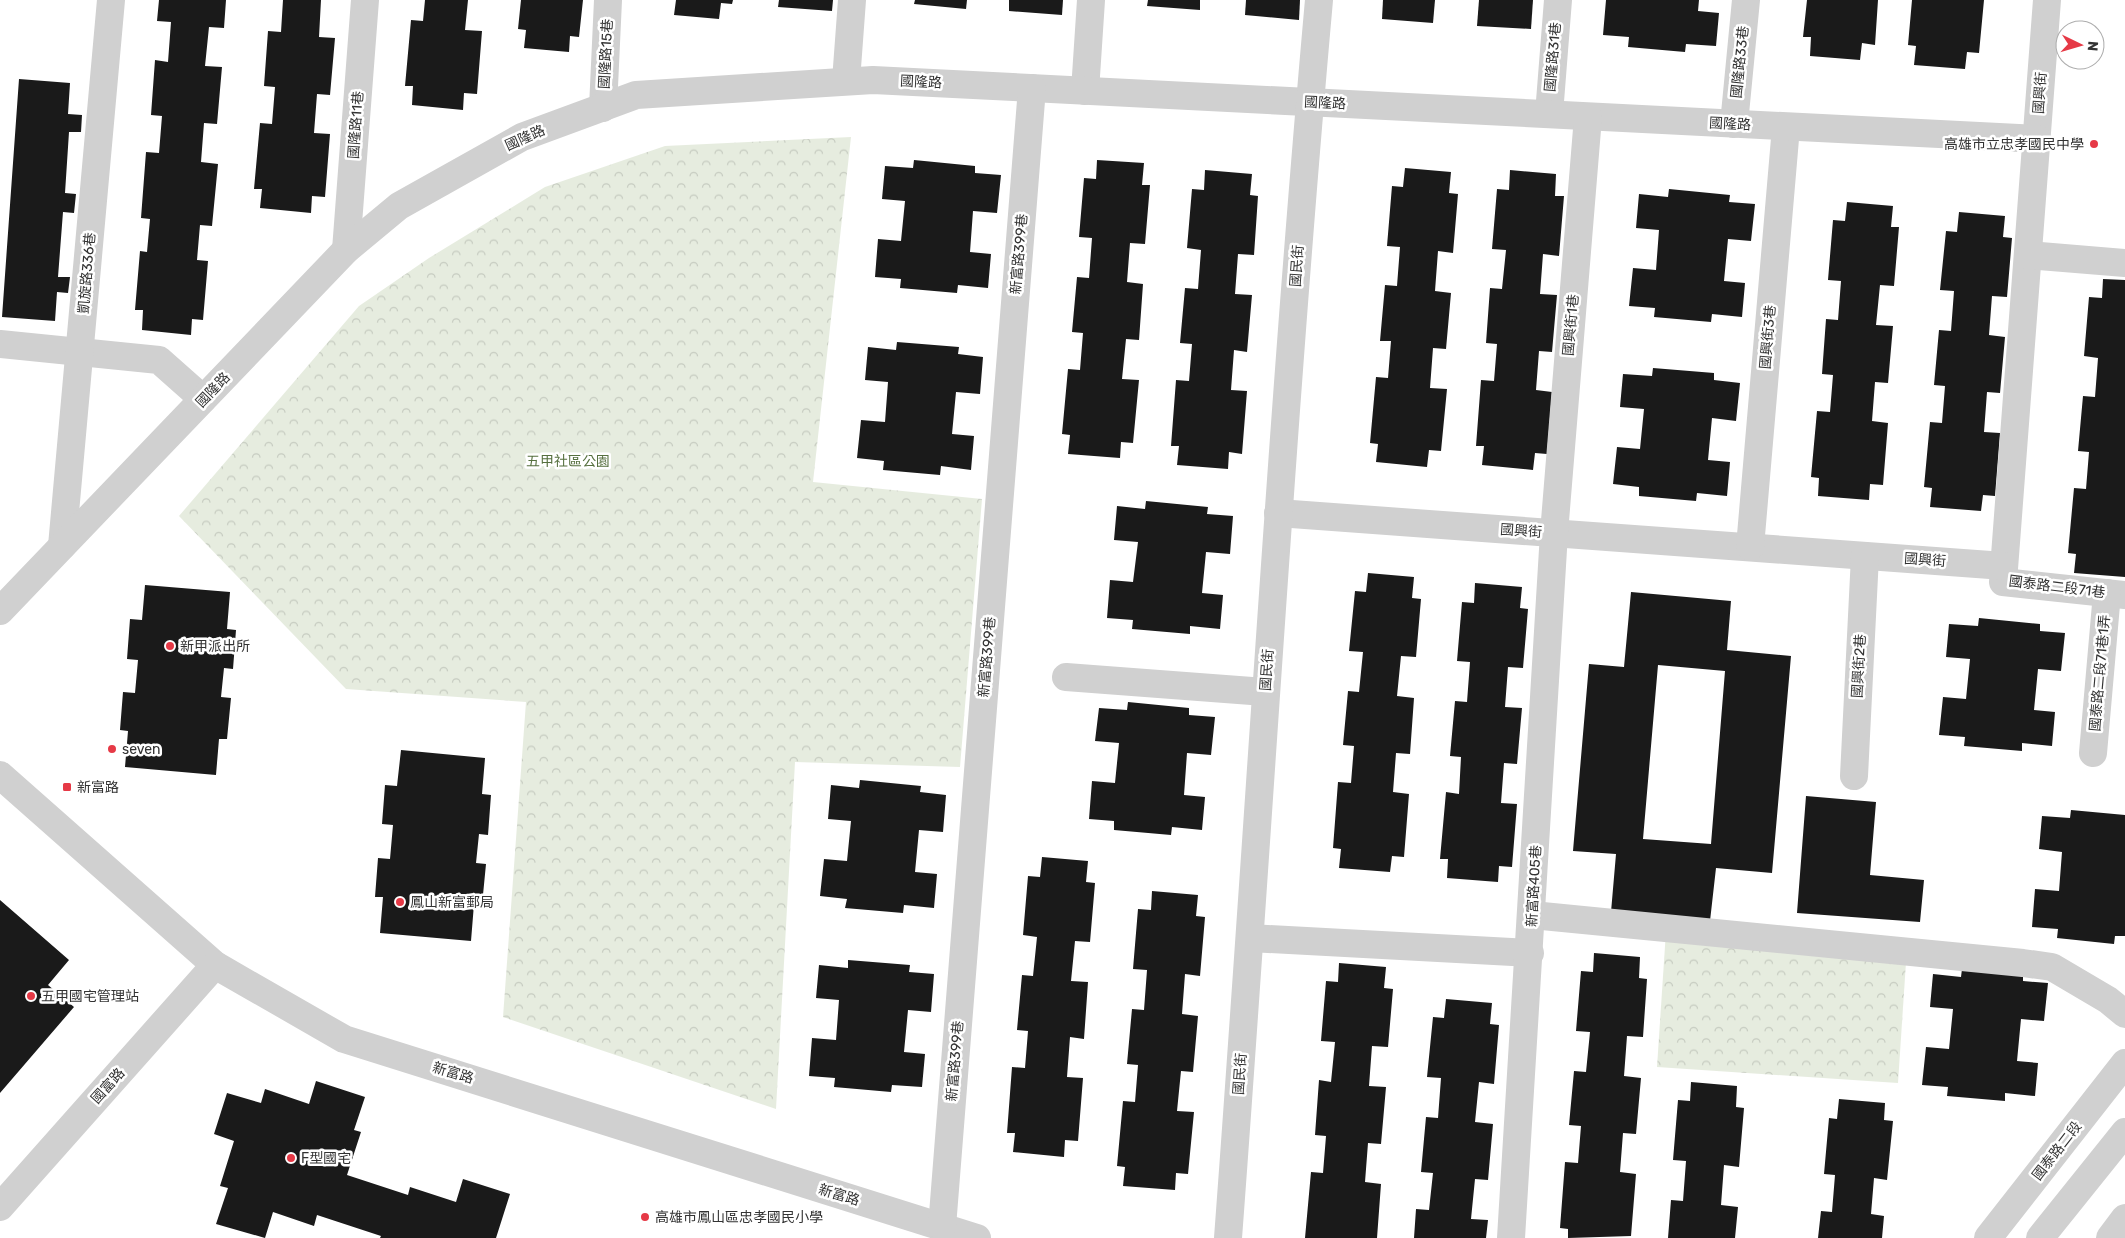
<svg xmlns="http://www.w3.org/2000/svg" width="2125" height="1238" font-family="Rubik,'Noto Sans TC',sans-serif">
<defs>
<pattern id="forest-crowns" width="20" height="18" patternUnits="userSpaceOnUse" patternTransform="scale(1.25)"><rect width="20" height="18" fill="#e6ecdf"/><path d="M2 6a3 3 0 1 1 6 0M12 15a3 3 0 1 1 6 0" fill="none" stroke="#c6cbc0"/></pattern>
</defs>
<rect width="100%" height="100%" fill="#fff"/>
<g fill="url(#forest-crowns)">
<polygon points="851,137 813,482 982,499 960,767 795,762 776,1109 503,1017 526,702 346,689 179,516 359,306 429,258 545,187 665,146"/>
<polygon points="1666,931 1907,947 1898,1083 1657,1067"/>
</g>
<g fill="#1a1a1a" fill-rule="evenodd">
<polygon points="159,0 226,0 224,28 209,27 205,66 222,67 217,124 204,123 201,162 218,164 212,226 200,225 197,260 208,261 203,320 192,319 191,335 142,330 143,310 135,310 140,251 147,252 150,219 141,218 146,152 159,153 162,116 151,115 155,60 168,62 171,22 157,21"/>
<polygon points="283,0 321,0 319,37 335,38 330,95 317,94 314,133 330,134 325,197 312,196 311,213 260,208 262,189 254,189 260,123 272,124 275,87 264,86 268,31 281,32"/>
<polygon points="425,0 468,0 465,30 482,31 477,94 464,93 463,110 412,105 413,86 405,86 411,20 423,21"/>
<polygon points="521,0 583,0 579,37 570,36 569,52 524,48 526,30 518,29"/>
<polygon points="676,0 733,0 732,4 721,3 719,19 674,15"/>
<polygon points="779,0 833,0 832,11 778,7"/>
<polygon points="915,0 967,0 966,9 914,4"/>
<polygon points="1009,0 1063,0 1062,15 1009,11"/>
<polygon points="1148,0 1200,0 1200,10 1147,6"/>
<polygon points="1246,0 1300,0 1299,20 1245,15"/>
<polygon points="1383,0 1435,0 1433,23 1382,19"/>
<polygon points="1479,0 1533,0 1531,29 1477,26"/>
<polygon points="1606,0 1699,0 1698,11 1719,13 1716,46 1686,44 1685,52 1628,47 1629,37 1603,35"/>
<polygon points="1807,0 1878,0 1875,45 1862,43 1860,60 1810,56 1811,37 1803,37"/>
<polygon points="1912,0 1984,0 1979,53 1967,52 1965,69 1914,65 1916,46 1908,45"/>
<polygon points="19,79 70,83 68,114 82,115 81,132 69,132 65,193 76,194 74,213 63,212 58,277 70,277 68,293 57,292 55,321 2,317"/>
<polygon points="914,160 975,166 975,173 1001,175 997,213 973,211 970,252 991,254 988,288 958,285 957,293 900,288 901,279 875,277 878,239 901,241 905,201 882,199 885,166 913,168"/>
<polygon points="1097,160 1144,163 1142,185 1150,185 1145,244 1130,243 1127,282 1143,284 1139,340 1126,339 1122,379 1139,380 1133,443 1121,442 1120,458 1068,454 1070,435 1062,434 1068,369 1080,370 1083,333 1072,332 1077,277 1089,278 1092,238 1079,237 1084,178 1096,179"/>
<polygon points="1405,168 1451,172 1449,193 1458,194 1453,253 1438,251 1435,291 1451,293 1446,349 1433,348 1430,388 1447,389 1441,451 1429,450 1427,467 1376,462 1378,444 1370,443 1376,377 1388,378 1391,341 1380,341 1385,285 1397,286 1400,247 1387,246 1392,186 1403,187"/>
<polygon points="1205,170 1252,174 1250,195 1258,196 1254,255 1238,254 1235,294 1252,295 1247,352 1234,350 1231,390 1247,391 1242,454 1229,452 1228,469 1177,465 1179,446 1171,446 1176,380 1189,381 1192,344 1180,343 1185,288 1198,289 1201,250 1187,248 1192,189 1204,190"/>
<polygon points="1510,170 1556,174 1555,196 1564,196 1559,256 1543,254 1540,294 1557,295 1552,352 1539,351 1536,390 1552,392 1547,454 1535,453 1533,470 1482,465 1484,446 1476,446 1481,380 1494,381 1497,344 1486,343 1490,288 1502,289 1506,250 1492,249 1497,189 1509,190"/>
<polygon points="1669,189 1730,195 1729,202 1755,204 1751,241 1728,239 1724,281 1745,283 1742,317 1712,314 1711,322 1654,317 1655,308 1629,306 1633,268 1656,270 1659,230 1636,228 1639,194 1668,197"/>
<polygon points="1847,202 1893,206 1891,227 1899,227 1894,286 1880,285 1876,325 1893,326 1888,383 1875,382 1872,421 1888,423 1883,485 1870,484 1869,500 1818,496 1819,478 1811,477 1817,411 1830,412 1833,375 1822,374 1826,319 1838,320 1841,281 1828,280 1833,220 1845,221"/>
<polygon points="1959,212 2005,216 2003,237 2012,238 2007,297 1992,296 1989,335 2005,337 2000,393 1987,392 1984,432 2000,433 1995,496 1983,495 1981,511 1930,507 1932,488 1924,487 1930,422 1942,423 1945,386 1934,385 1939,330 1951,331 1954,291 1940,290 1946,231 1957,232"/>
<polygon points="2103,279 2125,280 2125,577 2074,573 2076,554 2068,553 2074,488 2086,489 2089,452 2078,451 2083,396 2095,397 2098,358 2084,356 2089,297 2102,298"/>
<polygon points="897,342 959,347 958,354 983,357 980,394 956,392 952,434 974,436 971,470 941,466 940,475 883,470 884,461 857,458 861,420 885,422 888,382 865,380 868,347 896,350"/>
<polygon points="1653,368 1714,373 1714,380 1740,383 1736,421 1712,418 1708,460 1730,462 1727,496 1697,493 1696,501 1639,496 1639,487 1613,484 1617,447 1640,449 1644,409 1620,407 1623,374 1652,376"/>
<polygon points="1146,501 1208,507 1207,514 1233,516 1230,554 1206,552 1202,593 1223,595 1220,629 1190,626 1190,634 1132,629 1133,620 1107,618 1110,580 1133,582 1138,542 1114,540 1117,506 1145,509"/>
<polygon points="1368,573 1414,577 1412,598 1421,599 1416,657 1401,656 1397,696 1414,698 1410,754 1396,753 1393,792 1409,794 1404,857 1392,856 1390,872 1339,868 1341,849 1333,848 1338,782 1351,783 1354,746 1343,745 1348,691 1359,692 1363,652 1349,651 1355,591 1366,592"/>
<polygon points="1475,583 1522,587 1520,608 1528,609 1523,668 1508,667 1505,707 1522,708 1517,764 1504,763 1501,803 1517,804 1512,867 1499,866 1498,882 1447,878 1448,859 1440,859 1446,792 1459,794 1461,757 1450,756 1455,701 1467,702 1470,662 1457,661 1462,602 1474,603"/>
<polygon points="145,585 230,592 227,629 236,630 233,669 224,668 221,697 231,698 227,739 219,739 216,775 125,767 128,731 120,730 123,692 135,693 138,660 127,659 130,619 142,620"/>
<path d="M1631 592 1731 601 1727 650 1791 656 1772 873 1716 868 1710 921 1611 912 1616 854 1573 851 1589 664 1624 667ZM1658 665 1725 671 1711 844 1643 839Z"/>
<polygon points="1979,618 2040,624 2040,631 2065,633 2061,671 2038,669 2034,710 2055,712 2052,746 2022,743 2022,751 1964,746 1965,737 1939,735 1943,697 1966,699 1970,659 1946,657 1949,624 1978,626"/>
<polygon points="1128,702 1189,708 1189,715 1215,717 1211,755 1187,753 1184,795 1205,797 1202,830 1172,827 1171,835 1114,830 1114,821 1089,819 1092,781 1115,783 1119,743 1095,741 1099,708 1127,710"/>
<polygon points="401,750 485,758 482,794 491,795 488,835 479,834 476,863 486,864 482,905 474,904 471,941 380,933 383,897 375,897 378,858 390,859 393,825 382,824 385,785 397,786"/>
<polygon points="860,780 921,786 920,792 946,795 943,832 919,830 915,872 937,874 934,908 904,905 903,913 845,908 847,899 820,896 824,859 847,861 851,821 828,819 831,785 859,788"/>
<polygon points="1806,796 1876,802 1870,875 1924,880 1920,922 1797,913"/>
<polygon points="2071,810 2125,815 2125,936 2115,936 2114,944 2057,938 2058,929 2032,927 2035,889 2059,891 2062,852 2039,849 2042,816 2070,818"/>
<polygon points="1042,857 1088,861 1086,882 1095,883 1090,942 1075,941 1071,981 1088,982 1084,1039 1070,1037 1067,1077 1083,1078 1078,1141 1065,1140 1064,1157 1013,1152 1015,1133 1007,1133 1012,1067 1025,1068 1028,1031 1017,1030 1022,975 1033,976 1037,937 1023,935 1028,876 1040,877"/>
<polygon points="1152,891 1198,895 1196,916 1205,917 1200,976 1185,974 1182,1014 1198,1016 1193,1072 1181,1071 1177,1111 1194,1112 1188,1174 1176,1173 1175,1190 1123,1186 1125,1167 1117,1166 1123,1101 1135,1102 1138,1065 1127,1064 1132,1009 1144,1010 1147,970 1133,969 1138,909 1151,910"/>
<polygon points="0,900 69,960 48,985 74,1007 0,1093"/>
<polygon points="1594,953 1640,957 1639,978 1647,979 1643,1037 1627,1036 1624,1076 1641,1078 1636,1134 1623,1133 1620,1172 1636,1174 1631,1236 1568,1238 1568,1229 1560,1228 1565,1162 1578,1163 1581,1126 1569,1125 1574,1071 1586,1072 1590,1032 1576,1031 1581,971 1593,972"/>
<polygon points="848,960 910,965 909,972 934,974 931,1012 908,1010 904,1052 925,1054 922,1087 892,1085 891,1092 834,1087 835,1078 809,1076 812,1038 836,1040 839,1000 816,998 819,965 848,968"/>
<polygon points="1339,963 1386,967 1384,988 1393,989 1388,1047 1372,1046 1369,1086 1386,1087 1381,1144 1368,1143 1365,1182 1381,1184 1377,1238 1305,1238 1311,1172 1323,1173 1326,1136 1315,1135 1319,1080 1331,1082 1335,1042 1321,1041 1326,981 1338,982"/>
<polygon points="1962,969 2023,974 2023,981 2048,983 2044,1021 2021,1019 2017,1061 2038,1063 2035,1096 2005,1093 2005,1101 1947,1096 1948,1087 1922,1085 1926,1047 1949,1049 1953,1009 1930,1007 1933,974 1961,977"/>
<polygon points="1446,999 1492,1003 1490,1024 1499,1025 1494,1084 1479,1082 1475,1122 1493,1124 1488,1180 1475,1179 1471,1219 1488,1220 1486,1238 1414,1238 1416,1209 1429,1210 1433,1173 1421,1172 1426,1117 1438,1118 1441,1078 1427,1077 1433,1017 1444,1018"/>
<polygon points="316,1081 365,1097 354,1130 361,1132 347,1175 408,1195 410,1187 456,1202 463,1179 510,1194 496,1238 380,1238 381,1236 317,1215 314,1226 273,1212 265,1238 216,1224 228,1188 220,1186 234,1141 214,1134 227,1093 261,1103 265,1089 309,1104"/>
<polygon points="1691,1082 1737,1086 1736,1107 1744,1108 1739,1167 1724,1165 1721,1205 1738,1207 1735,1238 1668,1238 1671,1200 1683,1201 1686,1161 1673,1160 1678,1100 1690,1101"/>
<polygon points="1839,1099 1885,1103 1884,1120 1893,1121 1887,1180 1874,1178 1871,1214 1884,1216 1882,1238 1818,1238 1821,1211 1832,1212 1835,1175 1824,1174 1829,1118 1837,1119"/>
</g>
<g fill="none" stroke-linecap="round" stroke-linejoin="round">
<g stroke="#d0d0d0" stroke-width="28">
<polyline points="2047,0 2003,582 2125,595"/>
<polyline points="846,81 852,0"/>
<polyline points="1085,91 1091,0"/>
<polyline points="603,108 608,0"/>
<polyline points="1549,114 1558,0"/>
<polyline points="1734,124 1746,0"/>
<polyline points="346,250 365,0"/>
<polyline points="2028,255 2125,263"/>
<polyline points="0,344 159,360 203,399"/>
<polyline points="1278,513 2004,566"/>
<polyline points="62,546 111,0"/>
<polyline points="1750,547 1786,127"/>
<polyline points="0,611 346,250 399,206 522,137 636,95 873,80 2037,139"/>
<polyline points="1066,677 1265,692"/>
<polyline points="2093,753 2107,593"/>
<polyline points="0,775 215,965 344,1039 977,1238"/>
<polyline points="1854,776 1865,556"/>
<polyline points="1532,915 2023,963 2052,967 2108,1000 2125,1014"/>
<polyline points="1250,938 1530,953"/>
<polyline points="0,1207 215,965"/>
<polyline points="942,1227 1032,88"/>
<path d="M1228 1238C1259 825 1282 412 1319 0"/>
<polyline points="1511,1238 1554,533 1588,117"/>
<polyline points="1988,1238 2125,1063"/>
<polyline points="2040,1238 2125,1132"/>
<polyline points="2110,1238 2125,1218"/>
</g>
</g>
<g fill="#e63946" stroke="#fff" stroke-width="2">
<circle cx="2094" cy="144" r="5"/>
<circle cx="170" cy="646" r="5"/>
<circle cx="112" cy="749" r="5"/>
<rect x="62" y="782" width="10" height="10" rx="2.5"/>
<circle cx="400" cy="902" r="5"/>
<circle cx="31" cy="996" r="5"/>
<circle cx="291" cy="1158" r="5"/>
<circle cx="645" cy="1217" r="5"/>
</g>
<g text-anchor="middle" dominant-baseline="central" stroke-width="5" stroke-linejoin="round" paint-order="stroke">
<g font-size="14" fill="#333" stroke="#fff">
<text transform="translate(606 54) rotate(-87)">國隆路15巷</text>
<text transform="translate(1553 57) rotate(-85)">國隆路31巷</text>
<text transform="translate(1740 62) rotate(-84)">國隆路33巷</text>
<text transform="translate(921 82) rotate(3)">國隆路</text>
<text transform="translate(2040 93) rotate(-86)">國興街</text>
<text transform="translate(1325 103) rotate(3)">國隆路</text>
<text transform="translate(1730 124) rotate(3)">國隆路</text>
<text transform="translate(356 125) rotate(-86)">國隆路11巷</text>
<text transform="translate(525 138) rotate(-24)">國隆路</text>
<text transform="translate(1019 254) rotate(-85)">新富路399巷</text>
<text transform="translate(1297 266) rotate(-86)">國民街</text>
<text transform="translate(87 273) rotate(-85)">凱旋路336巷</text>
<text transform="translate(1571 325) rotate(-85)">國興街1巷</text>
<text transform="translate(1768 337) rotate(-85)">國興街3巷</text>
<text transform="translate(213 390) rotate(-46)">國隆路</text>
<text transform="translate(1521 531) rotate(4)">國興街</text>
<text transform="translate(1925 560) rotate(4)">國興街</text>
<text transform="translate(2057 587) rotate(7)">國泰路二段71巷</text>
<text transform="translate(987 657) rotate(-85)">新富路399巷</text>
<text transform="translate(1859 666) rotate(-87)">國興街2巷</text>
<text transform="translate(1267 670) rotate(-86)">國民街</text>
<text transform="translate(2100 673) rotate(-85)">國泰路二段71巷1弄</text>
<text transform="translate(1534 886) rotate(-87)">新富路405巷</text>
<text transform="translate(955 1061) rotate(-85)">新富路399巷</text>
<text transform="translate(453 1073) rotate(17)">新富路</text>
<text transform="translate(1240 1074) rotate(-86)">國民街</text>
<text transform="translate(108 1086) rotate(-48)">國富路</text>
<text transform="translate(2057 1151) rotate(-52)">國泰路二段</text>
<text transform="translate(839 1195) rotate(17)">新富路</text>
</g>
<g font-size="14" fill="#333" stroke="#fff" text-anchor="start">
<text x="2084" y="144" text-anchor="end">高雄市立忠孝國民中學</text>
<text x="180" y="646">新甲派出所</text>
<text x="122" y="749">seven</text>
<text x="77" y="787">新富路</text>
<text x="410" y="902">鳳山新富郵局</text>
<text x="41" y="996">五甲國宅管理站</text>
<text x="301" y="1158">F型國宅</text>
<text x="655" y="1217">高雄市鳳山區忠孝國民小學</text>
</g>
<g font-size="14" fill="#56703f" stroke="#fff">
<text x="568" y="461">五甲社區公園</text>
</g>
</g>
<g transform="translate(2080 45) rotate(95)"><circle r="24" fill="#ffffff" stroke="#adadad"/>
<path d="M0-4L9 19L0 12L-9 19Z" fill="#e63946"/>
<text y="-8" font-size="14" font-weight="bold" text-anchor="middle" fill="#333333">N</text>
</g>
</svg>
